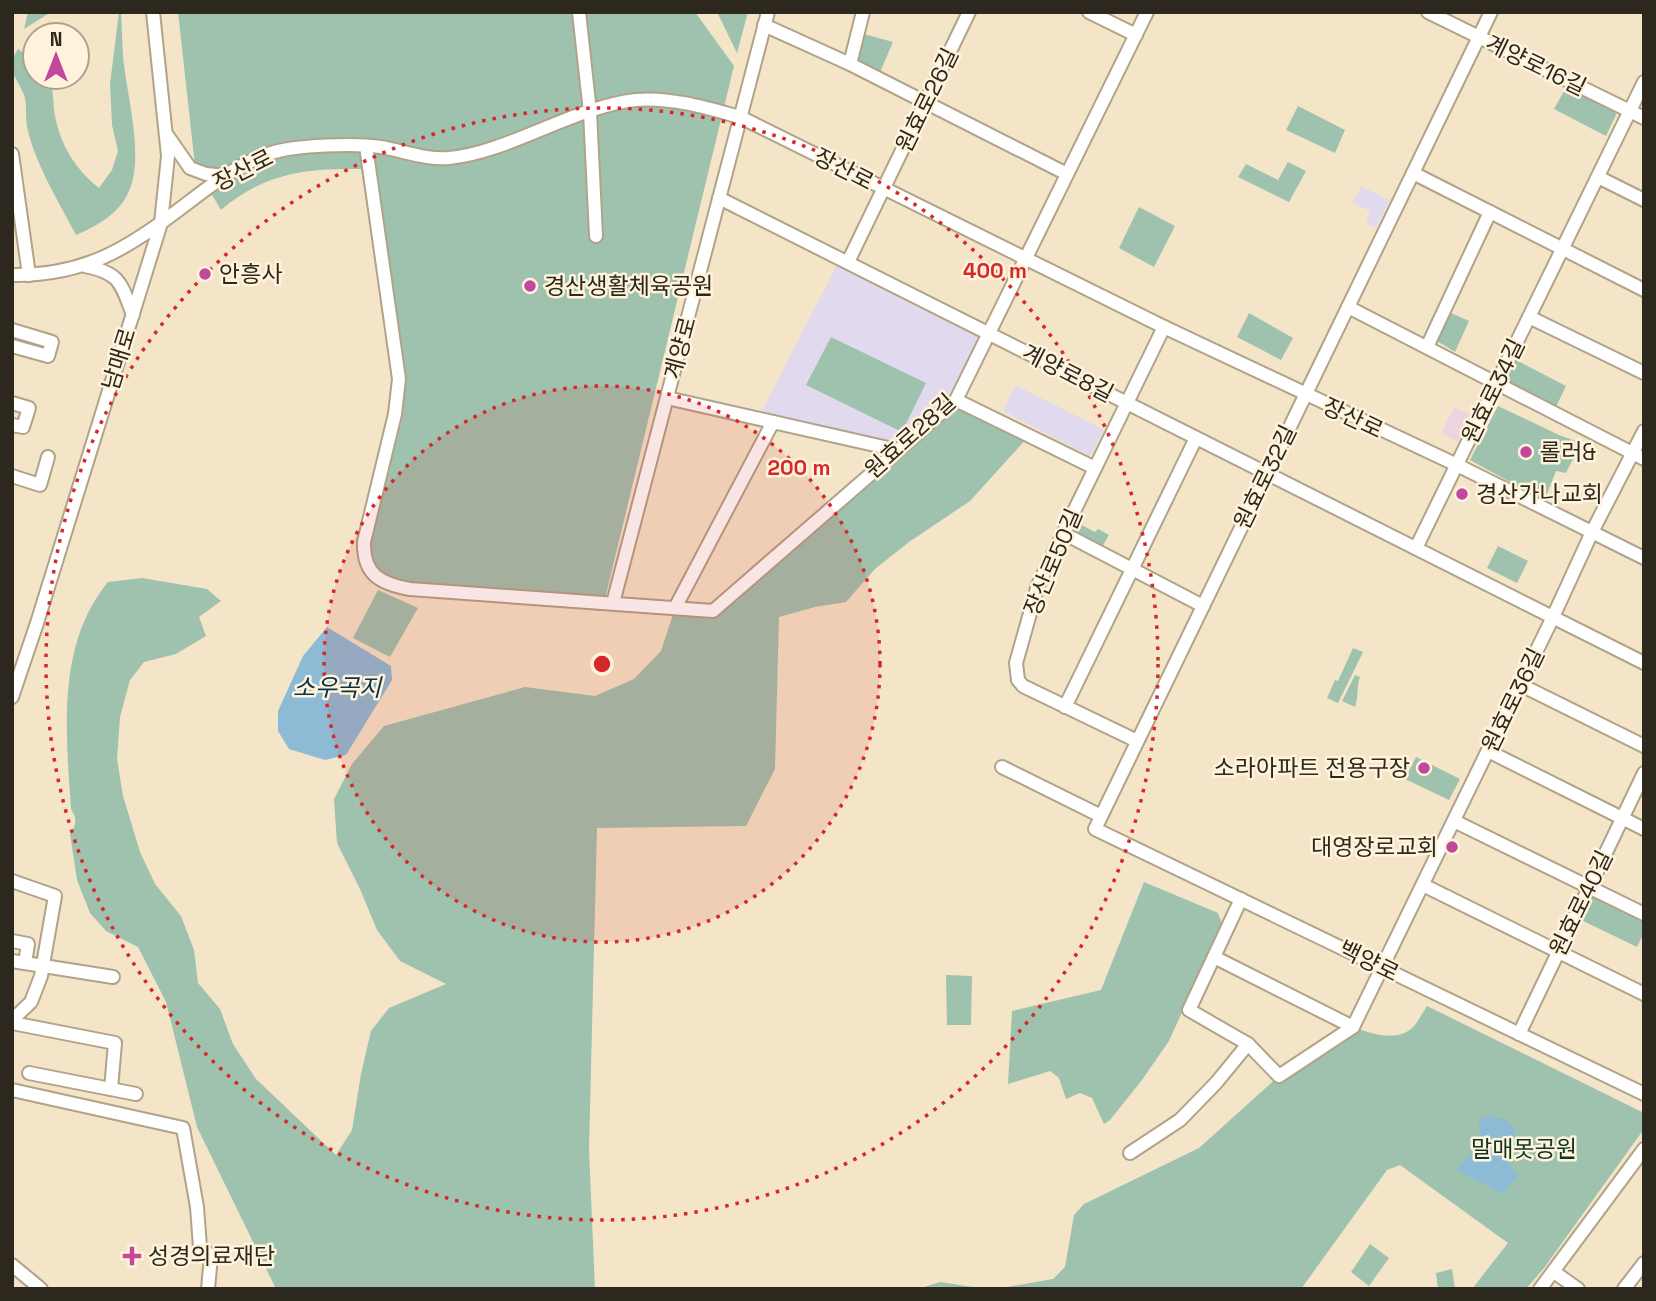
<svg xmlns="http://www.w3.org/2000/svg" width="1656" height="1301" font-family="'Space Grotesk','Noto Sans KR',sans-serif">
<rect width="100%" height="100%" fill="#f4e5c9"/>
<g fill="#e1d9ee">
<polygon points="1361,186 1389,200 1376,228 1366,223 1370,211 1353,203"/>
<polygon points="837,265 982,336 949,395 895,445 762,411"/>
<polygon points="1016,385 1104,430 1090,456 1003,411"/>
</g>
<polygon fill="#edd5e0" points="1454,407 1474,416 1460,443 1441,433"/>
<g fill="#9ec2ae">
<polygon points="28,12 51,12 24,29"/>
<path d="M119 12H121C122 27 122 41 123 56 126 92 145 158 129 191 120 213 97 226 76 235 60 204 36 165 28 131 25 121 27 109 25 98 19 78 3 71 18 49L35 61V77H50C53 88 53 98 54 110 59 142 73 167 99 188L112 170 118 151 112 125 110 84Z"/>
<path d="M178 12H695L734 66 602 611 392 591C368 582 357 566 358 540L392 406 394 376 361 169C305 168 265 173 221 210L195 166Z"/>
<polygon points="717,12 748,12 737,53"/>
<polygon points="860,33 893,42 878,77 852,63"/>
<polygon points="1569,82 1614,107 1616,115 1606,136 1554,109"/>
<polygon points="1298,106 1345,130 1335,153 1286,130"/>
<polygon points="1288,162 1306,171 1289,202 1238,177 1246,164 1278,180"/>
<polygon points="1139,207 1175,226 1154,267 1119,248"/>
<polygon points="1249,313 1293,338 1281,360 1237,337"/>
<polygon points="1451,313 1469,321 1455,352 1437,341"/>
<polygon points="831,337 926,383 902,432 806,385"/>
<polygon points="1512,358 1566,386 1554,411 1502,384"/>
<path d="M956 400 1029 436 970 501 909 542 875 569 846 602 815 607 779 617 775 769 746 826 597 828 589 1149 595 1289H276L197 1127 166 1002 138 947 106 931 90 913 77 880 70 834C77 825 77 818 71 809 66 733 56 645 108 582L142 578 207 589 221 601 199 617 206 636 176 654 144 662 130 680 120 717 117 759 123 796 140 852 155 884 181 916 194 950 198 983 220 1009 233 1044 256 1079 336 1155 352 1130 361 1074 371 1031 389 1008 446 984 400 961 377 930 360 889 337 843 334 799 352 764 384 726 525 687 595 696 634 679 661 651 675 608 714 611Z"/>
<polygon points="1498,406 1559,435 1581,443 1566,473 1556,471 1544,501 1470,460"/>
<polygon points="1078,523 1095,532 1098,529 1109,535 1101,549 1072,533"/>
<polygon points="1498,546 1528,561 1517,583 1487,568"/>
<polygon points="378,590 418,608 390,657 353,638"/>
<polygon points="1353,648 1363,652 1338,703 1327,698 1335,680 1338,681"/>
<path d="M1355 675 1360 677C1356 688 1359 696 1355 707L1342 701Z"/>
<polygon points="1416,757 1460,779 1449,800 1405,779"/>
<polygon points="1144,882 1218,913 1222,924 1169,1041 1142,1080 1110,1120 1104,1124 1092,1098 1080,1093 1066,1099 1059,1078 1050,1071 1008,1084 1012,1011 1101,990"/>
<polygon points="1590,890 1644,915 1644,933 1637,947 1577,918"/>
<polygon points="946,975 972,976 971,1025 947,1025"/>
<path d="M1427 1006 1644 1113V1129L1544 1268 1526 1289H1472L1508 1243 1400 1165 1387 1170 1301 1289H995L1053 1279 1065 1267 1074 1215 1084 1204 1199 1148 1279 1076 1353 1027C1372 1034 1399 1043 1414 1026 1419 1020 1423 1012 1427 1006Z"/>
<polygon points="1370,1244 1389,1258 1369,1286 1351,1272"/>
<polygon points="1452,1269 1455,1289 1438,1289 1436,1273"/>
<polygon points="940,1282 986,1289 918,1289"/>
</g>
<g fill="#8dbbd6">
<polygon points="327,627 391,666 392,680 346,755 325,760 289,749 278,731 278,711 303,656"/>
<path d="M1489 1116 1503 1119 1513 1126 1517 1144 1509 1166 1518 1175 1503 1194 1456 1170C1472 1154 1485 1144 1478 1120Z"/>
</g>
<g fill="none" stroke-linecap="round" stroke-linejoin="round">
<g stroke="#b0a388" stroke-width="16">
<g id="minor">
<polyline points="579,12 590,112 596,236"/>
<polyline points="1089,12 1136,35"/>
<polyline points="1428,12 1644,118"/>
<polyline points="1491,12 1095,829 1644,1094"/>
<polyline points="764,25 850,64 1067,174"/>
<polyline points="850,64 863,12"/>
<polyline points="167,135 190,168 206,174 225,176"/>
<path d="M366 146 399 379 395 414 364 542C363 575 381 584 410 589L713 611 956 400 1147 12"/>
<polyline points="12,154 29,275"/>
<polyline points="1413,173 1644,290"/>
<polyline points="1598,177 1644,200"/>
<polyline points="719,198 1644,663"/>
<polyline points="848,262 969,12"/>
<path d="M85 266C121 273 121 284 133 315"/>
<path d="M12 275C85 276 129 248 185 205 211 185 239 163 271 153 296 145 355 143 381 147 404 151 426 160 449 158 510 152 573 107 636 100 671 97 707 108 740 117L1164 327 1457 465 1644 558"/>
<polyline points="1348,307 1644,459"/>
<polyline points="1529,317 1644,373"/>
<polyline points="12,330 52,342 48,356 12,346"/>
<polyline points="1427,347 1490,212"/>
<polyline points="667,398 897,450"/>
<polyline points="956,400 1095,468"/>
<polyline points="12,403 29,408 23,427 12,425"/>
<polyline points="12,476 40,485 48,457"/>
<polyline points="1063,533 1203,606"/>
<polyline points="1416,548 1644,82"/>
<polyline points="613,603 768,12"/>
<polyline points="675,608 773,422"/>
<polyline points="1521,685 1644,746"/>
<polyline points="12,697 37,623 161,223 168,156 153,12"/>
<polyline points="1065,707 1196,438"/>
<polyline points="1137,741 1023,686 1018,680 1016,663 1038,585 1164,327"/>
<polyline points="1488,751 1644,829"/>
<polyline points="1002,767 1101,816"/>
<polyline points="1454,821 1644,914"/>
<polyline points="12,881 55,896 41,976 31,1002 12,1020"/>
<polyline points="1423,885 1644,994"/>
<polyline points="1241,899 1189,1010 1248,1044 1279,1076 1353,1027 1553,617 1592,532 1644,431"/>
<polyline points="12,941 28,944 25,963"/>
<polyline points="1214,957 1353,1027"/>
<polyline points="12,961 113,977"/>
<polyline points="12,1023 115,1043 111,1089"/>
<polyline points="1519,1034 1644,773"/>
<polyline points="29,1073 136,1094"/>
<polyline points="12,1090 183,1128 197,1207 200,1247 211,1256 208,1289"/>
<polyline points="1130,1153 1180,1120 1216,1083 1248,1044"/>
<polyline points="12,1265 41,1289"/>
<polyline points="1554,1272 1578,1289"/>
<polyline points="1540,1289 1644,1149"/>
<polyline points="1624,1289 1644,1263"/>
</g>
</g>
<use href="#minor" stroke="#fff" stroke-width="12"/>
</g>
<circle cx="602" cy="664" r="278" fill="#d62828" fill-opacity=".12"/>
<g fill="none" stroke="#d62828" stroke-width="3.5" stroke-dasharray="3.5 7">
<circle cx="602" cy="664" r="278"/>
<circle cx="602" cy="664" r="556"/>
</g>
<g fill="#c1489b" stroke="#fff3dc" stroke-width="2.5">
<circle cx="205" cy="274" r="7"/>
<circle cx="530" cy="286" r="7"/>
<circle cx="1526" cy="452" r="7"/>
<circle cx="1462" cy="494" r="7"/>
<circle cx="1424" cy="768" r="7"/>
<circle cx="1452" cy="847" r="7"/>
<path d="M128.5 1245.5h7v7h7v7h-7v7h-7v-7h-7v-7h7z"/>
</g>
<g text-anchor="middle" dominant-baseline="central" stroke-width="5" stroke-linejoin="round" paint-order="stroke">
<g font-size="23" fill="#2d281d" stroke="#fff3dc">
<text transform="translate(1536 65) rotate(26)">계양로16길</text>
<text transform="translate(927 100) rotate(-64)">원효로26길</text>
<text transform="translate(844 169) rotate(27)">장산로</text>
<text transform="translate(243 170) rotate(-27)">장산로</text>
<text transform="translate(680 348) rotate(-75)">계양로</text>
<text transform="translate(119 359) rotate(-73)">남매로</text>
<text transform="translate(1068 373) rotate(27)">계양로8길</text>
<text transform="translate(1493 391) rotate(-64)">원효로34길</text>
<text transform="translate(1353 418) rotate(25)">장산로</text>
<text transform="translate(910 436) rotate(-42)">원효로28길</text>
<text transform="translate(1265 477) rotate(-64)">원효로32길</text>
<text transform="translate(1053 562) rotate(-67)">장산로50길</text>
<text transform="translate(1513 700) rotate(-64)">원효로36길</text>
<text transform="translate(1581 903) rotate(-64)">원효로40길</text>
<text transform="translate(1369 961) rotate(26)">백양로</text>
</g>
<g font-size="23" fill="#2d281d" stroke="#fff3dc" text-anchor="start">
<text x="219" y="274">안흥사</text>
<text x="544" y="286">경산생활체육공원</text>
<text x="1540" y="452">롤러&amp;</text>
<text x="1476" y="494">경산가나교회</text>
<text x="1410" y="768" text-anchor="end">소라아파트 전용구장</text>
<text x="1438" y="847" text-anchor="end">대영장로교회</text>
<text x="148" y="1256">성경의료재단</text>
</g>
<g font-size="23" fill="#0d3624" stroke="#fff3dc">
<text x="1524" y="1149">말매못공원</text>
</g>
<g font-size="24" font-style="italic" fill="#0b3246" stroke="#fff3dc">
<text x="337" y="687">소우곡지</text>
</g>
</g>
<circle cx="602" cy="664" r="10" fill="#d62828" stroke="#fff3dc" stroke-width="3.5"/>
<g font-size="21" text-anchor="middle" font-weight="bold" fill="#d62828" stroke="#fff3dc" stroke-width="5" stroke-linejoin="round" paint-order="stroke">
<text x="995" y="278">400 m</text>
<text x="799" y="475">200 m</text>
</g>
<rect width="1656" height="1301" fill="none" stroke="#2d281d" stroke-width="28"/>
<g transform="translate(56 56)"><circle r="33" fill="#fff3dc" stroke="#aba290" stroke-width="2"/>
<path d="M0-5L12 26L0 18L-12 26Z" fill="#c1489b"/>
<text y="-10" font-size="19" font-weight="bold" text-anchor="middle" fill="#2d281d">N</text>
</g>
</svg>
